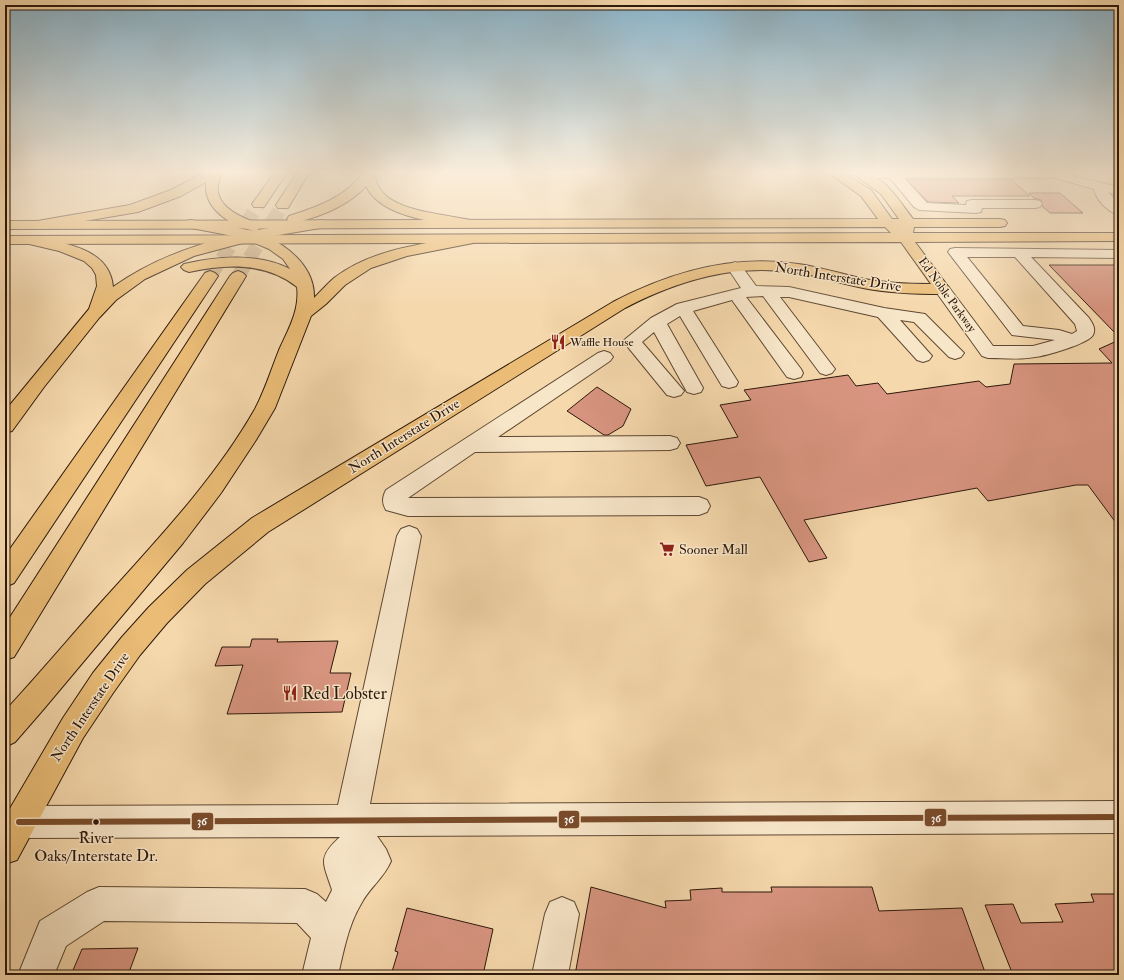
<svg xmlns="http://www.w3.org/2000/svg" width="1124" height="980" font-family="'IM FELL Double Pica',serif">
<rect width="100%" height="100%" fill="#f5d8ac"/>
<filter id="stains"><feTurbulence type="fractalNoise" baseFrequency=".005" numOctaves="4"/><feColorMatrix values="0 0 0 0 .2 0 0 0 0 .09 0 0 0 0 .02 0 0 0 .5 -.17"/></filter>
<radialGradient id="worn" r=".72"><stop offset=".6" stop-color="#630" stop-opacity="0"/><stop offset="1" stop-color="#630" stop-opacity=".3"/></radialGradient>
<g fill="#d99581" stroke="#2c180a">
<polygon points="907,180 1012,180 1030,196 952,196 959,203 928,202"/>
<polygon points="1029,193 1060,193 1083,213 1050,213 1042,206 1041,200 1034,198"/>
<polygon points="1049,265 1119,265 1119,337"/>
<polygon points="1119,340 1119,527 1088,485 1076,485 988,501 977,488 804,520 827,558 809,562 760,477 706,486 686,445 738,437 720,405 751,400 744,390 848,375 856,386 878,383 887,394 979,381 986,387 1010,384 1014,364 1112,363 1099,349"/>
<polygon points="597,387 631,409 623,426 608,435 604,435 567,411"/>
<polygon points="252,639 278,639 277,642 338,641 330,673 351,673 342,712 227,714 243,665 215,666 222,647 250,647"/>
<polygon points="591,887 666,908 665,901 691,900 690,890 722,888 722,892 772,892 771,887 872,887 879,911 962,908 986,975 575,975"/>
<polygon points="1091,894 1119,894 1119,975 1013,975 985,905 1013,904 1021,923 1063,922 1055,904 1094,902"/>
<polygon points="407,908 493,929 483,975 391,975 398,952 395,951"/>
<polygon points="138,948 128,975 71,975 82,949"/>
</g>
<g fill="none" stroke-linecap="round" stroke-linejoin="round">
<g stroke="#cdb28c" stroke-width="14" stroke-dasharray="14 7" stroke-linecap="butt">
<polyline points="210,276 259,204"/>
<polyline points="238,276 283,205"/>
</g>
<g stroke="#5e4832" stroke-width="2">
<g id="minor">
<path d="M861 171H1059L1079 178 1119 187V195L1108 192 1119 204V215C1108 212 1096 200 1094 189L1055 178H904L927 203 966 205 967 201 972 200H1035L1040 201 1042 204 1040 207 1035 208H982L981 212 976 213 919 210 914 207 890 178H865L859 174Z"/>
<path d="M955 248 1119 250V258L1031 257 1089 318C1093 324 1096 329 1093 335 1088 344 1045 356 1035 357 1020 360 1003 358 988 358L982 356 934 289 936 286H948L993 346H1033L1055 340 1012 335 948 252 950 249ZM967 257H1015L1075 324 1077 331 1072 334 1059 330 1023 326Z"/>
<polygon points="735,262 740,264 756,286 789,287 884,308 925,314 964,353 961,357 955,359 949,357 914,322 900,320 932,356 929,360 923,362 917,360 878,317 789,297 780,297 835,369 832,373 826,375 820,373 763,296 746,297 801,369 803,373 801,377 794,379 787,377 732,300 693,311 738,382 736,386 729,388 722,386 680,316 667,324 703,388 701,392 694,394 687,392 654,332 642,342 684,391 681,395 674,397 667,395 623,341 651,318 677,304 741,288 727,267 730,264"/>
<path d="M604 351 610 353 613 357 610 361 498 437 670 436 677 438 680 443 677 448 670 450 475 452 408 498 699 497 707 500 710 506 707 512 699 515 408 516 386 510C382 503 382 498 386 490L598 353Z"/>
<path d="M409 526 417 529 421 536 370 804 1119 801V833L377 836 386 849 391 861C384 878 369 888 361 904 348 926 344 950 338 975H302L311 938 297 923 104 921 66 946 54 975H18L40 921 87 892 99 887 305 889 317 894 326 902 332 890C323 862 317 858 340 837L19 838 8 833C4 825 4 819 8 811L19 806 338 805 397 536 401 529Z"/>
<polygon points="562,897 574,902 579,914 568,975 532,975 545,914 550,902"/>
</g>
</g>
<g stroke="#2c180a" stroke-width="2">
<path id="major" d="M826 171H840L871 190 892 219H899L881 194 855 175 854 171C882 171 898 199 913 219H1000L1005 220 1007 223 1005 226 1000 227H914L913 233H1119V241L915 242 950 289 948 292 942 294C915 294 889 293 863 288 841 284 820 276 798 273 736 263 679 280 625 308L268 532 205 584 167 623 140 655 113 693 83 738 17 860 5 864V817L63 718 93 673 122 637 149 607 187 570 252 518 613 302C670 272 733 254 798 264 820 267 842 274 864 279 886 283 908 284 931 284L901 242 5 244V236L891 233 885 227 5 229V221L878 219 861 196Z"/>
</g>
<g stroke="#2c180a" stroke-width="2">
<g id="highway">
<path d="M207 171H222C220 177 217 184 218 192 221 210 244 218 259 224L261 227 257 230 321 220 326 221 328 224 326 227 267 237C291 248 315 269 314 298 321 291 327 284 334 278 372 249 422 244 468 236L473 237 475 240 473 243 468 244 407 256 371 268 345 285 326 304 311 316 275 408 256 440 221 493 183 543 42 711 15 742 5 747V711C39 674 72 635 105 598 159 538 215 479 255 409 265 390 271 370 279 350 288 330 300 310 297 287 267 262 226 264 189 272L184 270 181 267 184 264C217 256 259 253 290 269L283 259 269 249 250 241 194 256 145 279 116 300 99 318 44 387 12 431 5 433V411L89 309 97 286 96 275 92 268 84 261 59 251 25 243 23 240 25 237 30 236C61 243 110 247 113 287 150 261 189 246 233 236L186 227 184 224 186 221 191 220 254 231C230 225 203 209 206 182L181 196 138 212 43 228 38 227 36 224 38 221 43 220 130 205 171 190Z"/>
<polygon points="276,171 288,171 264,207 254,207 252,204"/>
<polygon points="298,171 310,171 288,208 278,208 276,205"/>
<path d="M364 171H376L374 175C376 179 377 185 380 189 395 212 445 214 470 220L472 223 470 226 465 227C435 222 380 217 366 186 348 206 319 217 294 223L289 222 287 219 289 216C317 207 347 197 364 171Z"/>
<polygon points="210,271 215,273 218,276 14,583 5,587 5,556 205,273"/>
<polygon points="238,271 243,273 246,276 14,657 5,660 5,625 230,276 233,273"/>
</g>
</g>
<use href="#minor" fill="#f8e6c9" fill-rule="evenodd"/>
<use href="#major" fill="#eabc76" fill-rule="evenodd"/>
<use href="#highway" fill="#eabc76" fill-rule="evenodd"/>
<g stroke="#f8e6c9" stroke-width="9">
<polyline id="bus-1" points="19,822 1119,817"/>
</g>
<use href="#bus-1" stroke="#7a4b2a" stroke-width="6"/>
</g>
<linearGradient id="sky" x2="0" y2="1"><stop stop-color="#8ab6ce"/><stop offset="0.56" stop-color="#faedda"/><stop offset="1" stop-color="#faedda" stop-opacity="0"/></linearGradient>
<rect width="1124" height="308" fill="url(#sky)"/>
<defs>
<g id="restaurant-bare" transform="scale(1.2)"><path d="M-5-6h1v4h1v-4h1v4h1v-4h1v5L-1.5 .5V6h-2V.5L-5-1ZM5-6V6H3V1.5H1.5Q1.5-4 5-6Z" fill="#8f2418" stroke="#f8e6c9" stroke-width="2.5" paint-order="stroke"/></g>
<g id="supermarket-bare" transform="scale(1.2)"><path d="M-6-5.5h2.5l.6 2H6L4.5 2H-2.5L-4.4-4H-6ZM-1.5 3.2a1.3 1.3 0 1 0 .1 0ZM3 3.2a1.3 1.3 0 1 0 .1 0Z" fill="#8f2418" stroke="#f8e6c9" stroke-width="2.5" paint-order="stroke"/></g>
</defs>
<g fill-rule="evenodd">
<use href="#restaurant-bare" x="558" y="342"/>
<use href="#supermarket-bare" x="667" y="549"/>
<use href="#restaurant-bare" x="290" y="693"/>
</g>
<circle fill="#2c180a" stroke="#f8e6c9" stroke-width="1.5" cx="96" cy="822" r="3.5"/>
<g text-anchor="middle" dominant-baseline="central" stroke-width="3" stroke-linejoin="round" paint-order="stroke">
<g font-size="12" fill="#2c180a" stroke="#f8e6c9">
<text transform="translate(947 295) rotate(54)">Ed Noble Parkway</text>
</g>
<g font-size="12" fill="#2c180a" stroke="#f8e6c9" text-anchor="start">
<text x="570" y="342">Waffle House</text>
</g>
<g font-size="14" fill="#2c180a" stroke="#f8e6c9">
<text transform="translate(838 277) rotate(9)">North Interstate Drive</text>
<text transform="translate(404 436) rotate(-32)">North Interstate Drive</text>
<text transform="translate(90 707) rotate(-56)">North Interstate Drive</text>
</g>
<g font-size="14" fill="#2c180a" stroke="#f8e6c9" text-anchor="start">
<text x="679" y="549">Sooner Mall</text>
</g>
<g font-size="16" fill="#2c180a" stroke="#f8e6c9">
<text x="96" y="838">River<tspan x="96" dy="18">Oaks/Interstate Dr.</tspan></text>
</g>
<g font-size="17" fill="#2c180a" stroke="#f8e6c9" text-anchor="start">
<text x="302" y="693">Red Lobster</text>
</g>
</g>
<g stroke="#f8e6c9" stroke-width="1.5">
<rect x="924" y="808" width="23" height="19" rx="4" fill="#7a4b2a"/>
<rect x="558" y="810" width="22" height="19" rx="4" fill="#7a4b2a"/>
<rect x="191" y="812" width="23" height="19" rx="4" fill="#7a4b2a"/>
</g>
<g font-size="11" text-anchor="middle" font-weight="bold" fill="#fff">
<text x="936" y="822">36</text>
<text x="569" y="823">36</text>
<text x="202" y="825">36</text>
</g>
<rect width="1124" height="980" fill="none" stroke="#f5d8ac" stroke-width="20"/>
<rect x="6" y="6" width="1112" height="968" fill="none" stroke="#2c180a" stroke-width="2"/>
<rect x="10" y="10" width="1104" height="960" fill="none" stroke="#2c180a"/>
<rect width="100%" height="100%" filter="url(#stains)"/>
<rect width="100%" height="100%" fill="url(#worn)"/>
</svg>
